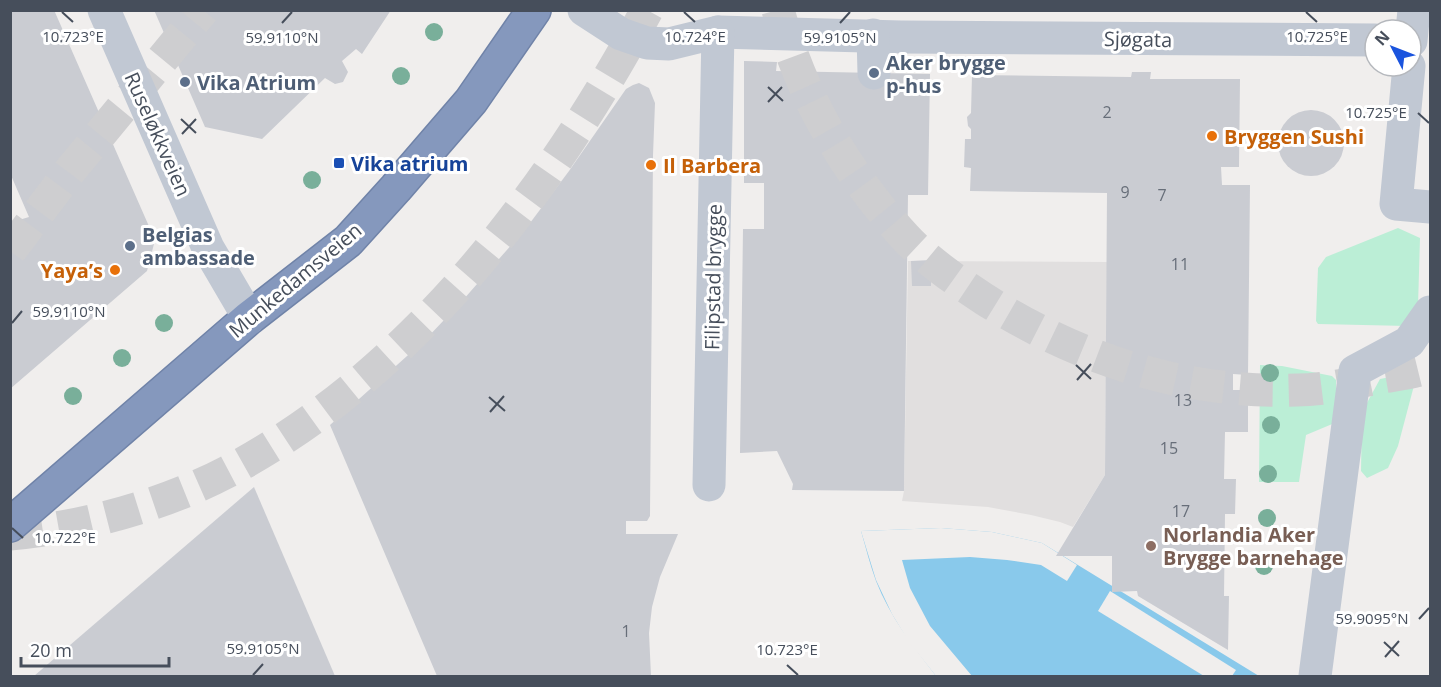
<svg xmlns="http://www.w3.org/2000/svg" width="1441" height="687" font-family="'Open Sans',sans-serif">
<rect width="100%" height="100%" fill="#f0eeed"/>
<polygon fill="#e1dfdf" points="908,261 1107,262 1105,475 1073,527 1060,522 1031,515 988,507 902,501 904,491"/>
<g fill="#bbeed6">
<polygon points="1398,228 1420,238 1418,307 1408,326 1318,324 1316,321 1318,268 1326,257"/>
<polygon points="1260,365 1282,366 1332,376 1336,380 1337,422 1306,435 1299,482 1259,482"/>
<polygon points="1406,374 1412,374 1416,378 1398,446 1388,468 1367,478 1361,471 1362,412 1380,379"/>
</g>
<path fill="#89c9eb" d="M941 528 992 532 1042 543 1259 676H936C913 646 890 617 876 581 870 565 866 548 861 531Z"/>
<g fill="#f0eeed">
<polygon points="941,528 992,532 1042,543 1077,565 1067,581 1041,565 1007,560 970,557 902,560 910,588 930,626 972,676 936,676 909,642 892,614 876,580 861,531"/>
<polygon points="1110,591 1236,670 1232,676 1204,676 1098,611"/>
</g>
<g fill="#caccd2">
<polygon points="10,10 54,10 155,240 147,271 10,389 10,253 28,239 17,233 19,220 29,217 10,173"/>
<polygon points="154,10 391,10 362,54 356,49 342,61 348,72 343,82 335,84 325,78 262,139 205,127"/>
<polygon points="744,61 777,62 776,71 930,74 928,195 908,195 904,491 792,490 793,484 777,451 740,453 743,229 764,229 764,183 744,183"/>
<polygon points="1132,72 1151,72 1150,79 1240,79 1239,167 1221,167 1222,185 1250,185 1248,375 1233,374 1233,390 1248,390 1248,432 1225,432 1224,479 1236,479 1235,514 1225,514 1224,596 1229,596 1228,650 1138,596 1137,591 1112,592 1112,556 1056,556 1105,475 1107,193 970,191 971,168 964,167 965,139 971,139 971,129 968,126 967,117 971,113 972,75 1131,77"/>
<polygon points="639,83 649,88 655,103 653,155 650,516 647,521 626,521 626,534 678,534 660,577 652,607 649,633 651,676 437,676 330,425 426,339 463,300 527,227 569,171 626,89 633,85"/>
<circle cx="1311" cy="143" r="33"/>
<polygon points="931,260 931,286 912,286 911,261"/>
<polygon points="254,487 335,676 34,676"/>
</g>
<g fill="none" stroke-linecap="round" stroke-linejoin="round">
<g stroke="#ceced0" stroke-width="33" stroke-dasharray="33 16" stroke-linecap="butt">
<path d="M778 10C801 96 846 173 905 237 927 261 957 281 984 299 1078 359 1184 394 1297 390 1322 390 1348 384 1373 379 1392 375 1412 373 1430 367"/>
<polyline points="10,251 69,172 203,10"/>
<path d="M10 534C81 528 164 505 227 472 413 374 549 192 647 10"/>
</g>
<g stroke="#7083a8" stroke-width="36">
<polyline id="highway" points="10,525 249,318 348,241 396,188 471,101 534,10"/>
</g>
<g stroke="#c1c8d3" stroke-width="33">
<polyline points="104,10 208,248 249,318"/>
<polyline points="584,10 621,34 647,43 669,44 718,32 901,37 1375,40"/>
<polyline points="873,35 874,73"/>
<polyline points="1411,41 1414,10"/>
<polyline points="1409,66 1396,204 1430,207"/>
<polyline points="709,485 718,32"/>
<polyline points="1315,676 1355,371 1409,342 1430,312"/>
</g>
<use href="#highway" stroke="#8598bd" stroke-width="33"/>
</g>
<g fill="#79af9a">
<circle cx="434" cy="32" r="9"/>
<circle cx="401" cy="76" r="9"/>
<circle cx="312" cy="180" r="9"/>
<circle cx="164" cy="323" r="9"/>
<circle cx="122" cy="358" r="9"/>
<circle cx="1270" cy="373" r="9"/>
<circle cx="73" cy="396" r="9"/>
<circle cx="1271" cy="425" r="9"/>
<circle cx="1268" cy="474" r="9"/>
<circle cx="1267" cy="518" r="9"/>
<circle cx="1264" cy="566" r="9"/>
</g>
<path fill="none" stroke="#464e5b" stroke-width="2" d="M62 12 73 22M684 12 695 22M1306 12 1317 22M282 23 292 12M840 23 850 12M768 87 783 101M768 102 782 87M1418 113 1429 123M181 119 196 133M182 134 196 119M12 323 22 311M1076 365 1091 379M1077 380 1091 364M489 397 505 411M490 412 504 396M12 528 23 538M1419 619 1429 608M1384 642 1399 656M1385 657 1399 641M787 665 798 675M253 675 263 664"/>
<g fill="#5c6f8a" stroke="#fff" stroke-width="2">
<circle cx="874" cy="73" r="6"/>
<circle cx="185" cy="82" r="6"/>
<circle cx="130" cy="246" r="6"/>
</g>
<g fill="#e8710a" stroke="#fff" stroke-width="2">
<circle cx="1212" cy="136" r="6"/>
<circle cx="651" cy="165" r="6"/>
<circle cx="115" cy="270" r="6"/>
</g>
<rect fill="#1a4fb4" stroke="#fff" stroke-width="2" x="333" y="157" width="12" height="12" rx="3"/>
<circle fill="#8d6e63" stroke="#fff" stroke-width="2" cx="1151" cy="546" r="6"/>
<g text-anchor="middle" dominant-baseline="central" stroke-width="6" stroke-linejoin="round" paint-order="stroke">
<g font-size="16" fill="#676e79">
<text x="1107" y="112">2</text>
<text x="1125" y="192">9</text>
<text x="1162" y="195">7</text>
<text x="1180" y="264">11</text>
<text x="1183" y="400">13</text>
<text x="1169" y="448">15</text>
<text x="1181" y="511">17</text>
<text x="626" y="631">1</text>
</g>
<g font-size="20" fill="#464e5b" stroke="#fff">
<text transform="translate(1138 39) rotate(1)">Sjøgata</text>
<text transform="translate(158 134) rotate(66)">Ruseløkkveien</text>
<text transform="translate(713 277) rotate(-89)">Filipstad brygge</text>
<text transform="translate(295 280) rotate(-40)">Munkedamsveien</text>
</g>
<g font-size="20" font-weight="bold" fill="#4e5e75" stroke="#fff" text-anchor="start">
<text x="886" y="62">Aker brygge<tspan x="886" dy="23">p-hus</tspan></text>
<text x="197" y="82">Vika Atrium</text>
<text x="142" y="234">Belgias<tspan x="142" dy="23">ambassade</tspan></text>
</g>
<g font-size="20" font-weight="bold" fill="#c56008" stroke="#fff" text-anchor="start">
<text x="1224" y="136">Bryggen Sushi</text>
<text x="663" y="165">Il Barbera</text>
<text x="103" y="270" text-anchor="end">Yaya’s</text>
</g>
<g font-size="20" font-weight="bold" fill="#164399" stroke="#fff" text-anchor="start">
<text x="351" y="163">Vika atrium</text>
</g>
<g font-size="20" font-weight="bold" fill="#785e54" stroke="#fff" text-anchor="start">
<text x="1163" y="534">Norlandia Aker<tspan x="1163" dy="23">Brygge barnehage</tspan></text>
</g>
</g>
<g font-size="15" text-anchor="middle" fill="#464e5b" stroke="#fff" stroke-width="6" stroke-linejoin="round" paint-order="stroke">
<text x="73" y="42">10.723°E</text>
<text x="695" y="42">10.724°E</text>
<text x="1317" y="42">10.725°E</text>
<text x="282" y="43">59.9110°N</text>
<text x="840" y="43">59.9105°N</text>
<text x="1376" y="118">10.725°E</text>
<text x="69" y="317">59.9110°N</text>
<text x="65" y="543">10.722°E</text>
<text x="1372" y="624">59.9095°N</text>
<text x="263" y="654">59.9105°N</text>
<text x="787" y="655">10.723°E</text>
</g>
<rect width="1441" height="687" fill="none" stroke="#464e5b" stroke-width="24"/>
<g transform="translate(1393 48) rotate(312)"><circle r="28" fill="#ffffff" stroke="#b5b8bd" stroke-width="1.5"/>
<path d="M0-4.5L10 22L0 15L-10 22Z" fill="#1a54de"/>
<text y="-9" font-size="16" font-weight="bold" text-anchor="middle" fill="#464e5b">N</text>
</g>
<path d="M21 657v9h148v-9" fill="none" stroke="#464e5b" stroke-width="3"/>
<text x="30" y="657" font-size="18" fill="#464e5b" stroke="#ffffff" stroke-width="4.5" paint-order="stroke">20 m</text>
</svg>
